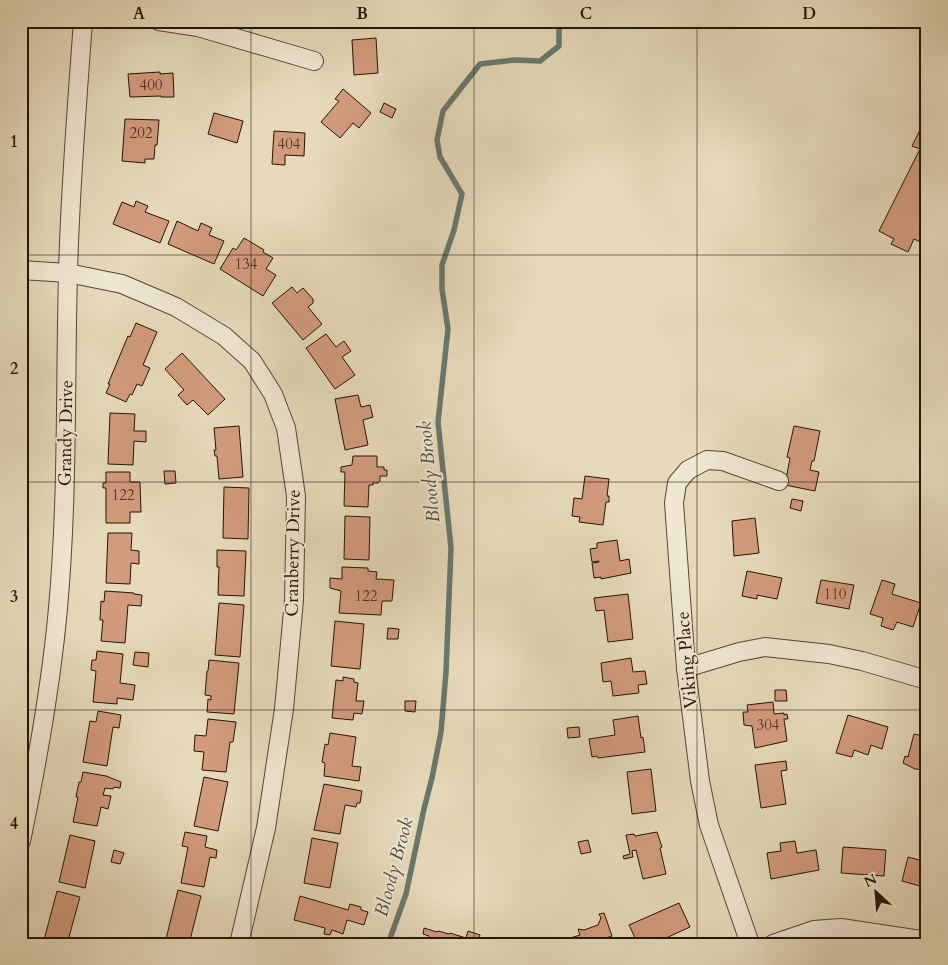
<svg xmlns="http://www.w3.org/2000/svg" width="948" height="965" font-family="Cardo,serif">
<rect width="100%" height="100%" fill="#e6daba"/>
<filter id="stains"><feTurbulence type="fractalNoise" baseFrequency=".004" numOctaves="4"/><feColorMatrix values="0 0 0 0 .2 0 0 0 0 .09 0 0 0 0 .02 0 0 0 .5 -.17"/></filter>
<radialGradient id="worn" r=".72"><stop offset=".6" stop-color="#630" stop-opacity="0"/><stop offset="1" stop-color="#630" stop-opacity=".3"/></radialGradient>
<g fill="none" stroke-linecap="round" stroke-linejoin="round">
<polyline stroke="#68786e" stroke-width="5.5" points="388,944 406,894 424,809 432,778 441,732 446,672 451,548 438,422 448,329 442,289 442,265 454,230 462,194 440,157 437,140 443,111 480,64 515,60 540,61 559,46 559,28 555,21"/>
</g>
<g fill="#d29b7d" stroke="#231407">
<polygon points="376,38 378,73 354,75 352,40"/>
<polygon points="21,64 24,64 25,94 21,94"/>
<polygon points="160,72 160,74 173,73 174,97 161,97 161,96 130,97 128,74"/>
<polygon points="343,89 371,113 359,128 353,123 340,138 321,122 339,101 335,99"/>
<polygon points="384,103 396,109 392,118 380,112"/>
<polygon points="214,113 243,121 237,143 208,134"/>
<polygon points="125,119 159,120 157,145 155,145 154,159 145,159 145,163 122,161"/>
<polygon points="922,126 927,128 927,237 924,244 914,239 908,252 891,244 894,239 879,231 920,149 912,146"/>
<polygon points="274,131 305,133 304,156 285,155 285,165 272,164"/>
<polygon points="21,152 25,152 24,171 21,180"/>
<polygon points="136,201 148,206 145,212 169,221 160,243 113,224 122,202 134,207"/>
<polygon points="177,221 198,231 201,223 212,228 209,235 224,241 214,264 168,244"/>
<polygon points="244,238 264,250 263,252 273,258 266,269 276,275 263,296 220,269 233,248 236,250"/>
<polygon points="292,287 297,293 303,288 313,299 313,303 308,307 322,324 303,340 272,303"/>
<polygon points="136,323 157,332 143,365 150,368 142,386 137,384 132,395 130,394 126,402 106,393 110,384 108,384 128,336 130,337"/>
<polygon points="326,334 336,347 344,341 351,351 342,357 355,375 335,389 306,348"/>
<polygon points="182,353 225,399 208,415 193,400 187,405 178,395 184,390 165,369"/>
<polygon points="358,395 361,407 370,405 373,417 363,420 368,445 345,450 335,399"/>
<polygon points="110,413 135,414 134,431 146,431 146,442 134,441 133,465 108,464"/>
<polygon points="239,426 243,477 219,479 217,456 215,456 214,450 216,450 214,428"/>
<polygon points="794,426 820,431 814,461 812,461 810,470 819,472 815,491 785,485 790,458 787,457"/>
<polygon points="353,456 377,456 377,467 384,467 384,470 387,470 387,476 380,476 380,481 378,483 373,483 373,485 369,485 368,507 344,506 345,472 341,472 341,467 352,465"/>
<polygon points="164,471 175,471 176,483 165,484"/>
<polygon points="106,472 130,472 130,482 140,482 141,512 130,512 130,523 106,523 106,488 103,488 103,483 106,483"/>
<polygon points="585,476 609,479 607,496 609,496 609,502 606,502 603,525 579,522 580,517 572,516 574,498 582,499"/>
<polygon points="224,487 249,488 248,539 223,538"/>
<polygon points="792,499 803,501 801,511 790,508"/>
<polygon points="345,516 370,517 369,560 344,559"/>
<polygon points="755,518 759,553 734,556 732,521"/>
<polygon points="108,533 132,533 131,550 139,551 139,564 131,563 130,584 106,583"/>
<polygon points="617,540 620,561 629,559 631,573 601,579 601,577 594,578 592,563 599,562 599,561 592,562 590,549 597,548 597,543"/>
<polygon points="217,550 246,551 244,596 218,595 219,567 217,567"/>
<polygon points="342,567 368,568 368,571 377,572 376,579 394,580 392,601 382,601 381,615 339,613 341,591 330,588 330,578 342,579"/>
<polygon points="747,571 782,578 777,599 757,595 757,599 742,596"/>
<polygon points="821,580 854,585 849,609 816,603"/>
<polygon points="882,580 895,584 892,594 921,603 913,627 897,622 893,630 881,626 883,618 870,614"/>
<polygon points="105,591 134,593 134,594 142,595 141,606 128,605 125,643 101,641 103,620 100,620 101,601 104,602"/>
<polygon points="628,594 633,639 608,642 604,610 596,611 594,598"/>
<polygon points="219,603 244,605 240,657 215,655"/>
<polygon points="335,621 364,624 360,669 331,666"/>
<polygon points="388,628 399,629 398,639 387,639"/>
<polygon points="97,651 123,654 120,683 135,685 133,700 117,698 117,704 93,702 96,671 91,670 92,660 96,660"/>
<polygon points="135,652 149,653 148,667 133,665"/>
<polygon points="631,658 633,672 645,671 647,684 638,685 639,693 613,696 611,681 603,682 601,663"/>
<polygon points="209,660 239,663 234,714 207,712 208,699 211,700 211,696 205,695 207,671 208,671"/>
<polygon points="343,677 354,679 354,682 358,683 356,701 364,701 362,714 354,713 353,720 332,718 336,680 343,681"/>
<polygon points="775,690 786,690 787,701 775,701"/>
<polygon points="405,701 416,701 415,712 405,711"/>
<polygon points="773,702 774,714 784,713 784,715 787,714 788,719 784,719 787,741 755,748 752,726 744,725 743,712 748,712 747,705"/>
<polygon points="98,711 121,715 119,728 113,727 107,766 83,762 90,721 96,722"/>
<polygon points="848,715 888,727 882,749 871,745 868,755 854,750 852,757 836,753"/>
<polygon points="638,716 641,738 643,737 645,752 598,758 597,756 592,757 589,739 615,735 613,720"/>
<polygon points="208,719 236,722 233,742 230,742 226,772 202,770 204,752 194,751 195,735 206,736"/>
<polygon points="579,727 580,737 568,738 567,728"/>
<polygon points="330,733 356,737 352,766 361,767 359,781 324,776 325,763 322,762 325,744 328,745"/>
<polygon points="914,734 927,737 927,770 915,769 903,763 905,756 908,757"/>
<polygon points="786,761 787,770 781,771 786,804 761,808 755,765"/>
<polygon points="651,769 656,811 632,814 627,772"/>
<polygon points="83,772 106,776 121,782 120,788 114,787 113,789 105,788 103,795 111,796 108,809 101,807 97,826 73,822 78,797 76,797 79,782 81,782"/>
<polygon points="204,777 228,782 218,831 194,826"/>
<polygon points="324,784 362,791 360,803 357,803 356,807 345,805 340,834 314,830"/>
<polygon points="185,832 207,836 205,847 217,850 216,858 210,857 204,887 181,883 188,847 182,846"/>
<polygon points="657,832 662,847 660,848 666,874 643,879 636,850 632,851 633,857 624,859 623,856 630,854 626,835 634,834 635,836"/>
<polygon points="70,835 95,841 85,888 59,882"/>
<polygon points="312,838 338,843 330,888 304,883"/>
<polygon points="588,840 591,852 581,854 578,842"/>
<polygon points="795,841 797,853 816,850 819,870 771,879 767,853 781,851 780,843"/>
<polygon points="843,847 886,850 884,876 841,873"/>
<polygon points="114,850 124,853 120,864 111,862"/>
<polygon points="908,857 927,862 927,888 902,881"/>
<polygon points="178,890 201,896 189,944 166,939"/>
<polygon points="57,891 80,897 67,944 58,944 44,940"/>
<polygon points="300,896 348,910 350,904 361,907 361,910 368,912 364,925 347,920 343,934 332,930 330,935 324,934 325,928 294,920"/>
<polygon points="679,903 690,927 653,944 638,944 629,925"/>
<polygon points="604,913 612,936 601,940 602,944 566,944 564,940 580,935 578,929 584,930 598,925 601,918 599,914"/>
<polygon points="424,928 437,932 438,931 449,934 450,933 466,938 468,931 480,935 478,942 483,944 426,944 429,936 423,934"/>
<polygon points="141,939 158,944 139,944"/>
<polygon points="526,941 540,943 540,944 526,944"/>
</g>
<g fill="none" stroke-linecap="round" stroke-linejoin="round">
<g stroke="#544634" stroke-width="20">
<g id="minor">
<polyline points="159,21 198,27 314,61"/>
<polyline points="21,270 68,273 122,284 176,307 224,336 252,361 273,394 286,428 296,496 294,600 284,709 266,828 239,944"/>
<polyline points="686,668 739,652 765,647 829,654 862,661 927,680"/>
<path d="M21 841C37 764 51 687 58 608 68 497 65 385 68 273 70 189 77 105 83 21"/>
<polyline points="750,944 709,825 700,781 686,668 674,503 677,483 688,470 707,460 723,461 779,481"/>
<polyline points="773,944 814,930 841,928 927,941"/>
</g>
</g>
<use href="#minor" stroke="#efe7d2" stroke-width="18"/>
</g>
<path fill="none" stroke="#231407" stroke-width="1" stroke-opacity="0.55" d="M251 21V944M474 21V944M697 21V944M21 255H927M21 482H927M21 710H927"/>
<g text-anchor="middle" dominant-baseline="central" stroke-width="4" stroke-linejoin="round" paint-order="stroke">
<g font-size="15" fill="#4f3624">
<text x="151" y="85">400</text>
<text x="141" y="133">202</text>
<text x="289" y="144">404</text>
<text x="246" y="264">134</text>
<text x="123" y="495">122</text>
<text x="835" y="594">110</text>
<text x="366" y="596">122</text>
<text x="768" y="725">304</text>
</g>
<g font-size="18" fill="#231407" stroke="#efe7d2">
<text transform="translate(66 433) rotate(-89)">Grandy Drive</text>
<text transform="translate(293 553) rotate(-89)">Cranberry Drive</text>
<text transform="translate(687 660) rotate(-95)">Viking Place</text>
</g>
<g font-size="19" font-style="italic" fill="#4b4e43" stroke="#efe7d2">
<text transform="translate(429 472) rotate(-95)">Bloody Brook</text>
<text transform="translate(394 867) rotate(-75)">Bloody Brook</text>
</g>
</g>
<rect width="948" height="965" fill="none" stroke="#e6daba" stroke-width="55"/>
<g transform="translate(876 892) rotate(334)" stroke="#efe7d2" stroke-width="4" paint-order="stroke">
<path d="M0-4L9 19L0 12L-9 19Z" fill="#231407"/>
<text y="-8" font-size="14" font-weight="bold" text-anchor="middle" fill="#231407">N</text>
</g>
<rect x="28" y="28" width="892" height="910" fill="none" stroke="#231407" stroke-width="2"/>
<g font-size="16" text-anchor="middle" font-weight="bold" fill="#231407">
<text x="139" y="19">A</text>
<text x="362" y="19">B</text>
<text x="586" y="19">C</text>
<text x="809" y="19">D</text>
<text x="14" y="147">1</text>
<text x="14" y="374">2</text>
<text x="14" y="602">3</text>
<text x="14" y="829">4</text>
</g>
<rect width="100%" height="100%" filter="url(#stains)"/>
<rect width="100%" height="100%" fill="url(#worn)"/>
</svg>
